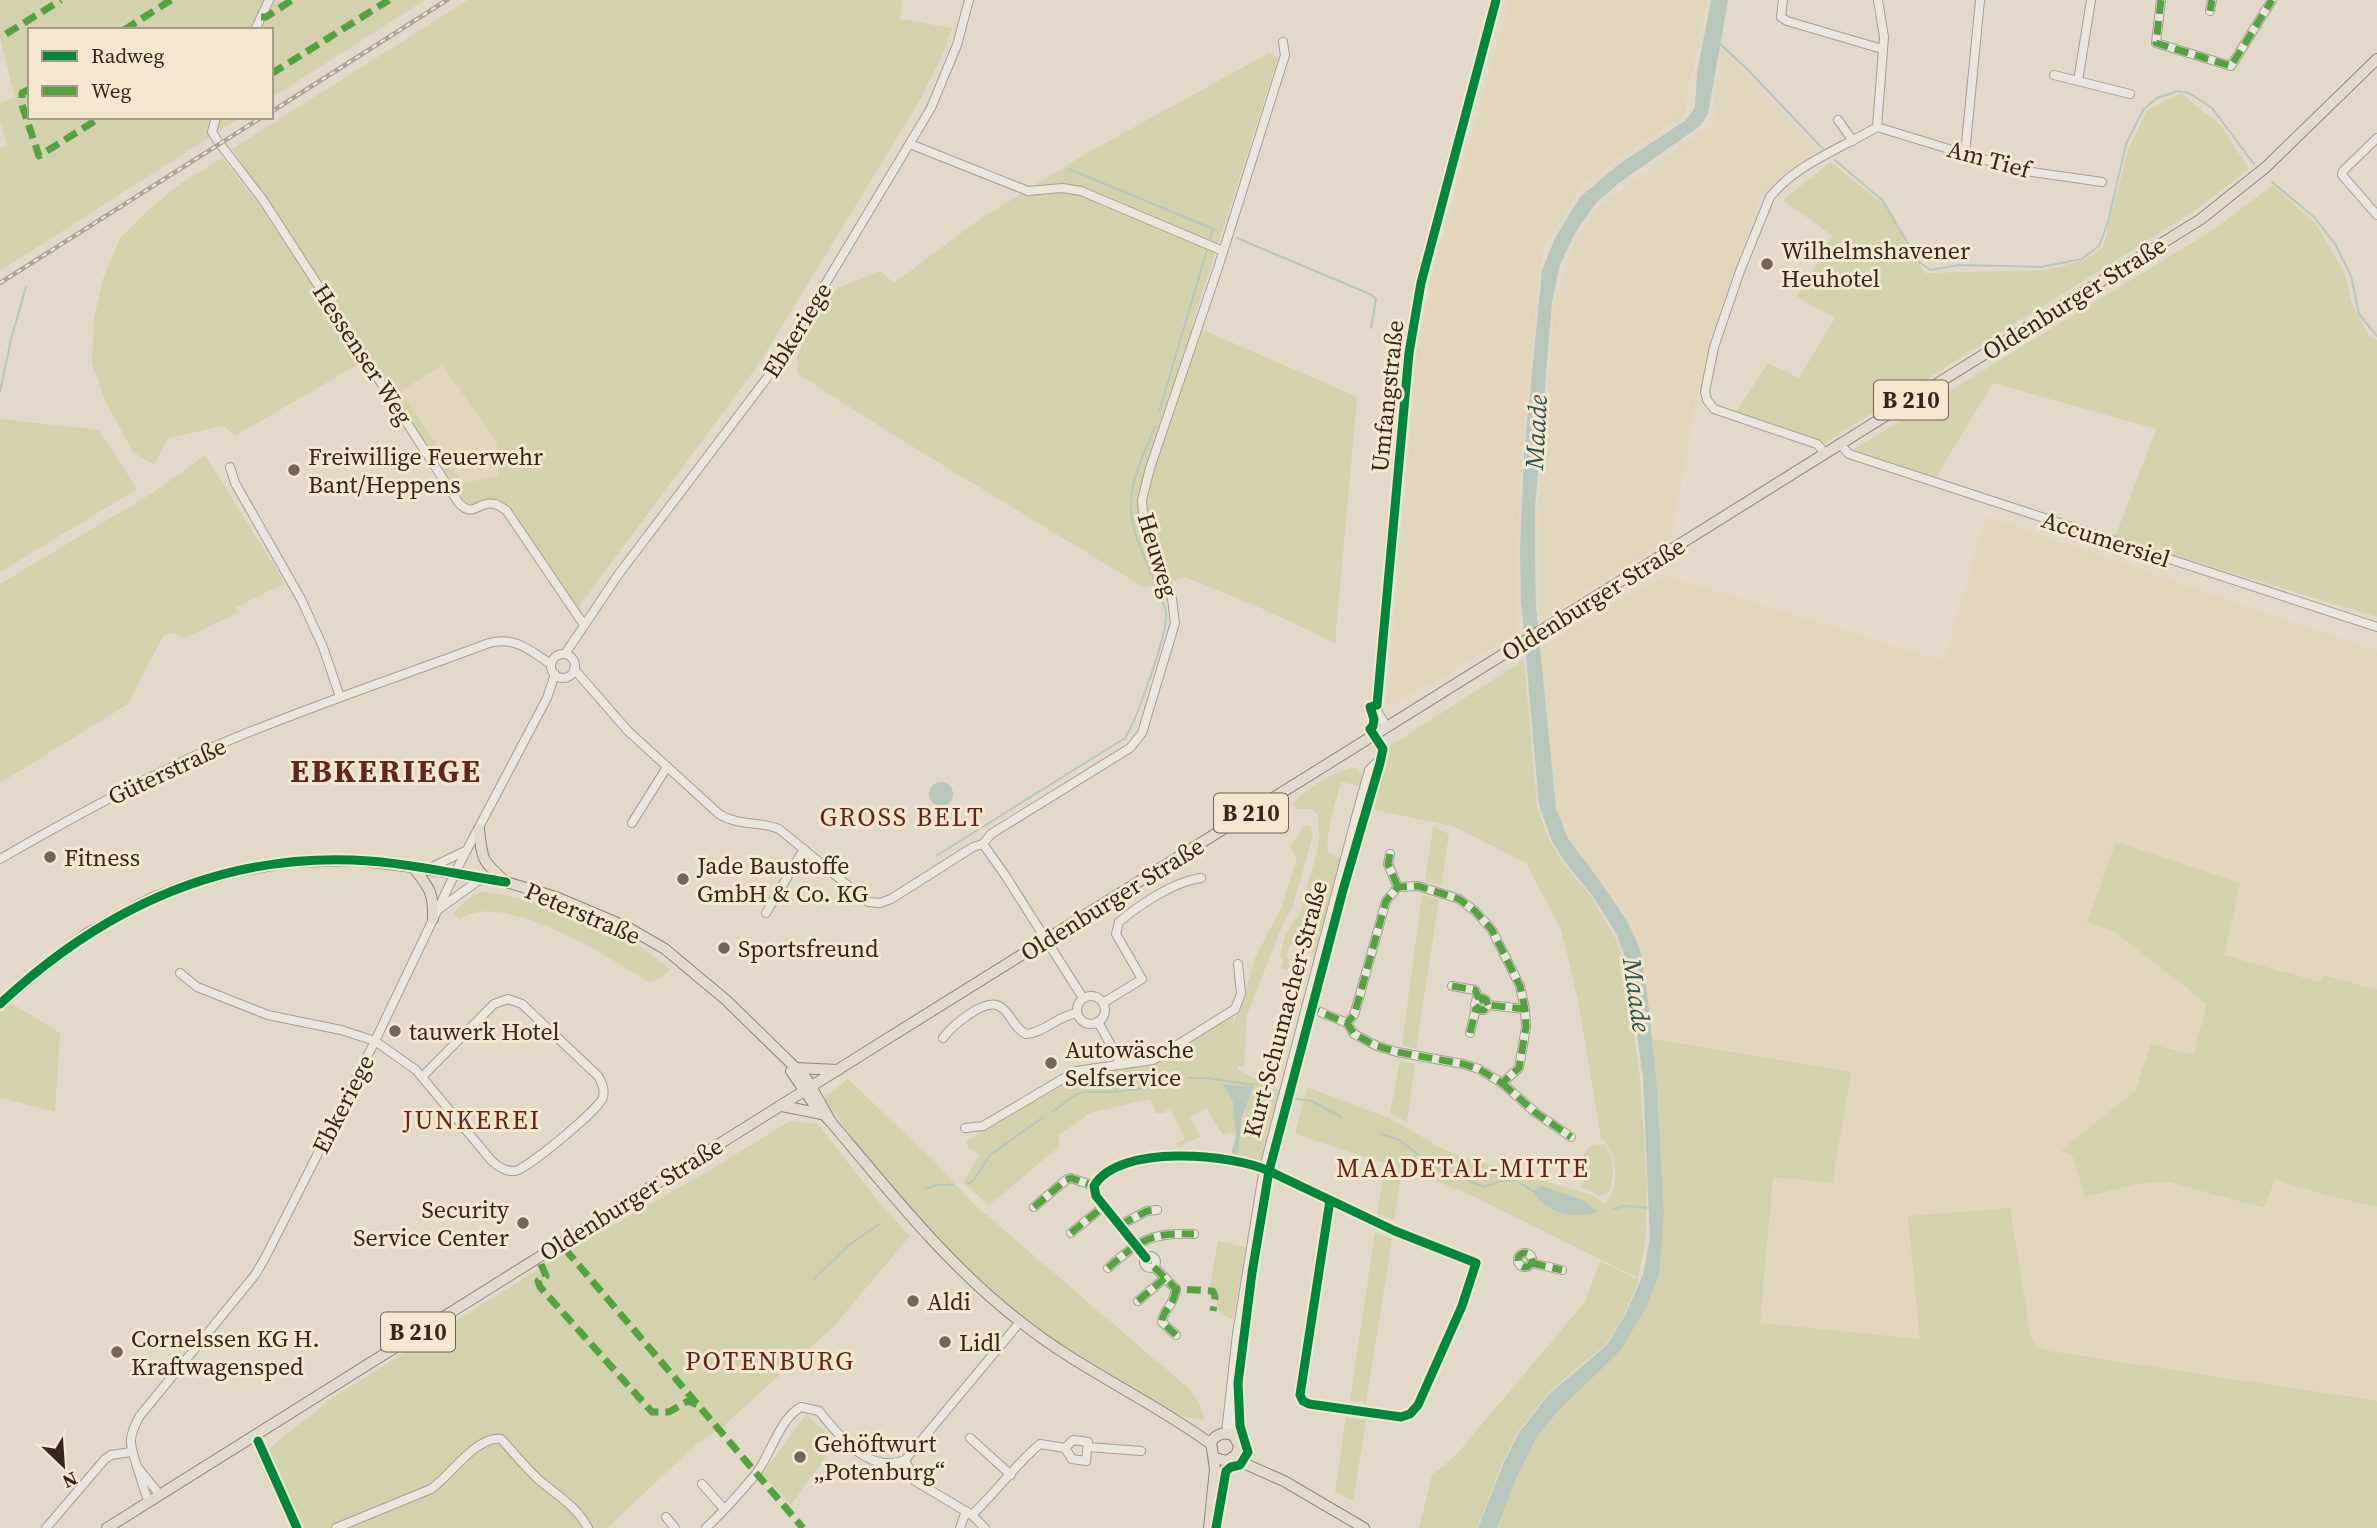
<svg xmlns="http://www.w3.org/2000/svg" width="2377" height="1528" font-family="'Source Serif 4',serif">
<rect width="100%" height="100%" fill="#e2d9cb"/>
<g fill="#e2d7bc">
<polygon points="1509,0 1707,0 1683,115 1585,182 1542,249 1522,452 1518,550 1518,633 1387,708 1417,352 1432,278"/>
<polygon points="1721,48 1819,150 1776,181 1761,195 1733,272 1697,395 1671,538 1539,621 1538,513 1554,304 1572,247 1598,207 1713,123"/>
<polygon points="442,365 497,442 498,477 462,483 401,391"/>
<polygon points="1986,516 2377,651 2377,990 2325,975 2319,982 2223,955 2087,922 2115,931 2207,1004 2193,1055 2151,1045 2135,1091 2061,1150 2072,1155 2085,1196 2136,1184 2169,1182 2264,1208 2275,1179 2330,1196 2377,1207 2377,1401 2043,1350 2035,1346 2030,1334 2010,1209 1920,1339 1760,1323 1773,1177 1851,1072 1652,1039 1639,949 1627,921 1600,881 1567,837 1556,808 1541,647 1665,575 1944,661"/>
</g>
<g fill="#d4d1ad" fill-rule="evenodd">
<polygon points="0,0 425,0 271,98 271,30 30,30 30,117 241,117 0,271 0,148 7,146 0,121 0,103 15,98 0,38"/>
<path d="M468 0H902L900 19 952 28 943 53 920 100 759 364 583 601 578 612 508 506 495 500 471 506 466 504 232 149ZM442 365 497 442 498 477 462 483 401 391Z"/>
<polygon points="1269,53 1278,58 1192,325 1357,397 1335,643 1263,609 1185,577 1145,588 900,439 798,374 797,357 808,327 837,288 880,271 894,283 980,219 1089,152"/>
<polygon points="2181,93 2221,126 2249,169 2196,210 1823,444 1736,412 1768,363 1799,378 1835,318 1797,297 1833,236 1783,200 1831,162 1884,205 1925,273 2046,270 2085,260 2103,247 2128,150 2147,110"/>
<polygon points="222,158 259,204 362,362 235,436 223,426 168,438 154,465 133,452 105,401 92,363 94,318 103,279 120,238 146,212 180,184"/>
<polygon points="2273,185 2316,224 2345,274 2352,304 2369,335 2377,340 2377,617 2115,537 2156,429 1993,383 1936,477 1853,450 2213,230"/>
<polygon points="0,419 99,430 137,489 0,572"/>
<polygon points="205,455 285,583 235,608 237,613 185,638 174,633 163,636 128,704 0,783 0,584 154,492"/>
<path d="M1524 660 1537 806 1549 839 1562 862 1591 896 1615 937 1626 967 1640 1079 1647 1183 1646 1236 1638 1278 1477 1198 1432 1179 1295 1134 1307 1087 1391 1119 1441 1148 1463 1157 1592 1195 1605 1204C1620 1188 1618 1153 1601 1138L1579 1005 1565 945 1560 928 1526 863 1453 826 1374 810 1387 748Z"/>
<path d="M1355 767 1363 775 1360 786 1341 782C1336 801 1325 834 1328 853L1340 858 1315 954 1308 952 1305 944 1295 941 1293 945 1290 944 1287 955 1290 968 1285 970 1281 967 1283 960 1280 956 1284 938 1300 912 1316 856 1319 840 1318 815 1311 809H1298L1293 805C1301 790 1338 770 1355 767Z"/>
<path d="M1305 825 1310 826 1313 835 1293 906 1282 926 1247 1015 1244 1067 1238 1066V1069L1272 1089H1284L1264 1168 1230 1162 1232 1152 1238 1153C1241 1130 1246 1110 1250 1087L1224 1084 1233 1101 1236 1134 1229 1132 1223 1135 1220 1129 1218 1130V1125L1216 1126 1207 1108 1190 1117 1200 1137 1178 1147 1176 1143 1185 1139 1170 1108 1164 1113H1156L1150 1099 1090 1113 1059 1135V1147L989 1205 963 1183 979 1155 969 1149 966 1141 1073 1075 1154 1062 1233 1014V1027L1236 1014 1240 1009 1255 958 1281 908 1297 859 1290 847Z"/>
<polygon points="1433,827 1449,834 1441,885 1425,882"/>
<polygon points="2116,842 2240,883 2224,955 2319,982 2324,975 2377,990 2377,1207 2330,1196 2275,1180 2264,1208 2169,1182 2136,1184 2085,1197 2072,1155 2061,1150 2135,1091 2151,1044 2193,1055 2207,1004 2115,932 2087,922"/>
<path d="M481 892C546 900 622 924 670 970L659 979 649 982C609 958 504 889 460 919L453 913 472 895Z"/>
<polygon points="1422,895 1439,899 1416,1049 1402,1045"/>
<polygon points="11,1003 60,1033 55,1112 2,1098 0,1101 0,1013"/>
<polygon points="1652,1039 1851,1072 1832,1183 1773,1177 1760,1323 1920,1339 1908,1216 2010,1208 2030,1334 2035,1345 2043,1350 2377,1401 2377,1528 1497,1528 1515,1481 1538,1435 1647,1306 1659,1274 1664,1215 1657,1087"/>
<polygon points="1400,1061 1415,1064 1407,1122 1390,1113"/>
<path d="M848 1079 934 1161 975 1205 1189 1389C1197 1398 1203 1409 1204 1421L1178 1415 1168 1410 1058 1343 1024 1318 962 1263 931 1233 865 1156 824 1098Z"/>
<polygon points="790,1121 818,1124 878,1201 910,1236 834,1326 721,1428 698,1443 607,1528 291,1528 257,1458 335,1396 571,1249 707,1172"/>
<path d="M1605 1144C1615 1160 1615 1174 1609 1192L1599 1196 1581 1187C1593 1169 1569 1165 1592 1145Z"/>
<polygon points="1385,1167 1402,1171 1394,1220 1377,1214"/>
<polygon points="1375,1233 1392,1239 1366,1403 1350,1400"/>
<path d="M1218 1241 1246 1247 1234 1314 1231 1319C1214 1310 1218 1305 1215 1288L1210 1286Z"/>
<polygon points="1600,1261 1639,1280 1624,1315 1606,1344 1548,1393 1518,1432 1502,1464 1477,1528 1419,1528 1432,1475 1455,1456 1585,1302"/>
<polygon points="806,1415 837,1441 791,1505 762,1474"/>
<polygon points="1346,1417 1366,1420 1353,1501 1335,1492"/>
</g>
<g fill="#b7c7bc">
<polygon points="1711,0 1728,0 1708,114 1700,126 1619,183 1597,202 1576,231 1560,265 1552,302 1535,507 1535,556 1536,607 1556,808 1567,837 1600,881 1627,921 1640,949 1647,992 1657,1087 1664,1215 1659,1274 1647,1306 1620,1351 1560,1409 1538,1435 1515,1481 1497,1528 1478,1528 1503,1465 1519,1433 1549,1394 1607,1345 1625,1315 1643,1275 1650,1238 1643,1079 1628,967 1617,935 1592,895 1564,861 1551,839 1539,805 1521,600 1520,550 1524,453 1542,271 1554,240 1580,197 1618,165 1686,120 1695,108 1697,73"/>
<circle cx="941" cy="794" r="12"/>
<polygon points="1223,1084 1250,1087 1253,1085 1242,1118 1238,1154 1232,1152 1236,1134 1233,1102"/>
<path d="M1541 1186 1582 1200 1598 1212C1571 1219 1549 1215 1532 1191Z"/>
</g>
<g fill="none" stroke-linecap="round" stroke-linejoin="round">
<g stroke="#b7c7bc" stroke-width="2">
<polyline points="1719,43 1748,70 1825,151"/>
<polyline points="1835,160 1883,201 1919,262 1930,270 1959,265 2041,267 2082,259 2099,246 2108,222 2126,144 2143,110 2157,98 2178,91 2189,93 2212,108 2254,164"/>
<polyline points="1069,169 1216,230"/>
<polyline points="2272,182 2314,217 2335,244 2351,276 2359,314 2377,336"/>
<polyline points="1237,238 1372,295 1376,299 1371,328"/>
<polyline points="1210,239 1213,230"/>
<polyline points="0,392 11,339 26,287"/>
<polyline points="1159,412 1207,250"/>
<path d="M1155 426C1147 448 1133 474 1131 498 1128 528 1146 559 1156 586"/>
<path d="M936 856 1125 738C1136 721 1169 631 1166 612 1165 605 1160 598 1158 591"/>
<polyline points="1189,1078 1207,1078 1253,1085"/>
<polyline points="1296,1099 1312,1101 1341,1117"/>
<polyline points="1052,1112 1072,1097 1083,1092 1114,1092 1155,1087 1178,1081"/>
<path d="M1381 1134 1399 1140 1433 1166 1484 1187C1493 1184 1505 1178 1515 1181"/>
<polyline points="968,1183 973,1181 990,1155 1042,1118"/>
<polyline points="1520,1183 1534,1192"/>
<polyline points="926,1189 936,1185 953,1185"/>
<polyline points="1614,1209 1624,1206 1651,1208"/>
<polyline points="814,1279 849,1245 879,1224"/>
</g>
<g stroke="#a79e94" stroke-width="10">
<g id="minor">
<polyline points="1783,0 1781,17 1787,21 1882,49"/>
<polyline points="2161,0 2156,43 2231,66 2272,0"/>
<polyline points="2210,11 2212,0"/>
<polyline points="255,30 269,0"/>
<polyline points="2054,75 2130,94"/>
<polyline points="2078,81 2091,0"/>
<path d="M216 117 212 132 217 140 263 200 458 502C474 520 477 500 495 504 499 505 502 508 506 510L584 625"/>
<polyline points="1838,120 1853,141"/>
<polyline points="1877,127 2018,170 2102,182"/>
<polyline points="1877,127 1884,37 1878,0"/>
<polyline points="2377,138 2343,171 2342,175 2377,215"/>
<polyline points="910,144 1028,191 1062,188 1081,191 1223,251"/>
<polyline points="1965,154 1980,0"/>
<polyline points="1840,444 1849,454 2377,627"/>
<path d="M1825 453 1817 444 1714 409 1707 400 1705 392 1714 347 1740 271 1770 197C1796 164 1842 148 1877 127"/>
<polyline points="230,467 235,483 301,599 323,647 340,697"/>
<polyline points="565,654 618,575 776,366 931,108 957,45 969,0"/>
<circle cx="563" cy="666" r="12"/>
<path d="M574 669 628 731 719 814C738 826 760 821 779 829L868 902 880 903 891 899 973 847 983 844"/>
<polyline points="1387,727 1378,713 1377,705 1409,353 1421,283 1496,0"/>
<polyline points="632,823 667,767"/>
<polyline points="983,844 991,834 1130,748 1142,733 1175,623 1172,599 1143,512 1142,500 1150,468 1218,268 1285,55 1283,42"/>
<polyline points="983,844 1005,875 1083,998"/>
<polyline points="1390,854 1388,864 1398,887"/>
<path d="M0 859C71 818 143 779 218 745 307 707 399 677 489 643 516 636 530 651 551 664"/>
<polyline points="430,868 465,851"/>
<polyline points="439,909 482,878"/>
<polyline points="766,913 804,849"/>
<path d="M180 973 197 987 268 1015 341 1030 375 1041 416 1070 491 1160C498 1167 505 1172 515 1171 527 1169 601 1108 603 1097 605 1089 602 1083 598 1076L522 1004 508 999 494 1004 422 1077"/>
<polyline points="1452,986 1475,990 1479,999"/>
<circle cx="1091" cy="1010" r="14"/>
<path d="M1103 1003 1142 979 1116 934 1119 922C1139 905 1175 881 1201 878"/>
<polyline points="1488,1005 1486,1000 1482,998 1476,1001 1475,1005 1479,1010 1484,1010 1488,1005 1525,1009"/>
<polyline points="1306,1006 1347,1023 1354,1034 1377,1046 1397,1052 1463,1064 1479,1069 1502,1083 1519,1068 1526,1027 1525,1009 1520,986 1492,930 1475,911 1459,899 1418,886 1398,887 1386,901 1357,1005 1354,1015 1347,1023"/>
<polyline points="1098,1022 1118,1058 1119,1065"/>
<polyline points="1470,1033 1476,1008"/>
<path d="M943 1038C951 1027 984 998 999 1006 1011 1012 1013 1028 1026 1034 1044 1033 1057 1016 1077 1013"/>
<polyline points="1502,1083 1536,1113 1571,1137"/>
<polyline points="965,1128 983,1126 1076,1071 1153,1060 1235,1009 1241,994 1238,964"/>
<polyline points="1034,1207 1066,1180 1071,1178 1094,1186"/>
<polyline points="1120,1225 1147,1211 1157,1210"/>
<polyline points="1071,1233 1104,1206"/>
<circle cx="1525" cy="1260" r="7"/>
<circle cx="1150" cy="1262" r="6"/>
<path d="M1146 1258 1096 1196 1094 1186C1119 1143 1232 1154 1269 1171L1395 1231 1476 1263 1462 1306 1418 1405 1410 1414 1401 1417 1309 1404 1303 1401 1300 1395 1330 1200"/>
<polyline points="1532,1263 1562,1270"/>
<path d="M1154 1267 1176 1289C1174 1307 1163 1308 1162 1322L1176 1335"/>
<path d="M1108 1268C1139 1241 1150 1232 1194 1234"/>
<polyline points="1138,1301 1165,1278"/>
<polyline points="1231,1395 1234,1403 1234,1436"/>
<polyline points="1226,1433 1237,1334 1264,1168 1357,813 1369,770 1376,763"/>
<polyline points="970,1438 1011,1475"/>
<polyline points="1088,1447 1141,1451"/>
<polyline points="905,1460 915,1481 972,1515 985,1528"/>
<polyline points="138,1468 160,1495"/>
<polyline points="702,1484 724,1509"/>
<path d="M149 1502C144 1491 142 1481 138 1470 131 1445 126 1442 139 1417L255 1275 265 1258 375 1041 459 865 547 698 555 674"/>
<path d="M972 1515C996 1492 1016 1464 1040 1444L1065 1448 1072 1459 1086 1461 1088 1442 1073 1440 1065 1448"/>
<polyline points="666,1517 675,1528"/>
<polyline points="46,1528 105,1459 111,1455 131,1452"/>
<path d="M336 1528 431 1489C451 1475 476 1436 501 1439 513 1452 525 1467 538 1479 557 1496 576 1505 588 1528"/>
<path d="M706 1528C723 1512 740 1493 755 1475 771 1455 779 1419 801 1407L819 1411C839 1436 869 1475 905 1460L1020 1322"/>
<polyline points="960,1528 966,1511"/>
</g>
</g>
<g stroke="#8d847b" stroke-width="12">
<g id="major">
<path d="M479 829C482 860 482 861 506 882"/>
<path d="M413 867C429 887 434 893 433 919"/>
<polyline points="0,1004 36,973 88,933 152,898 192,883 237,871 290,862 356,860 413,867 506,882 556,897 627,927 665,949 726,1000 806,1078 831,1122"/>
<polyline points="795,1068 838,1070"/>
<path d="M791 1071 813 1103 831 1122C890 1192 949 1267 1022 1323 1081 1370 1151 1400 1211 1444"/>
<polyline points="782,1106 822,1114"/>
<polyline points="1234,1459 1284,1481 1364,1528"/>
<polyline points="107,1528 882,1042 2201,219 2266,167 2377,59"/>
<path d="M1209 1528 1215 1469 1211 1442C1217 1433 1225 1431 1234 1436L1239 1445 1237 1454 1227 1461 1215 1458"/>
</g>
</g>
<use href="#minor" stroke="#eae5dd" stroke-width="8"/>
<use href="#major" stroke="#e2dace" stroke-width="10"/>
<g stroke="#aaa49d" stroke-width="4.5">
<g id="rail">
<polyline points="271,112 447,0"/>
<polyline points="0,283 262,117"/>
</g>
</g>
<use href="#rail" stroke="#f4e7d0" stroke-width="2" stroke-dasharray="5" stroke-linecap="butt"/>
<g stroke="#53a341" stroke-width="7" stroke-dasharray="14 7" stroke-linecap="butt">
<polyline points="2161,0 2156,43 2231,66 2272,0"/>
<polyline points="2210,11 2212,0"/>
<polyline points="261,17 266,17 292,0"/>
<polyline points="124,30 171,0"/>
<polyline points="6,34 61,0"/>
<polyline points="271,74 389,0"/>
<polyline points="30,89 22,93 22,105 39,156 101,117"/>
<polyline points="1390,854 1388,864 1398,887"/>
<polyline points="1452,986 1475,990 1479,999"/>
<polyline points="1488,1005 1486,1000 1482,998 1476,1001 1475,1005 1479,1010 1484,1010 1488,1005 1525,1009"/>
<polyline points="1306,1006 1347,1023 1354,1034 1377,1046 1397,1052 1463,1064 1479,1069 1502,1083 1519,1068 1526,1027 1525,1009 1520,986 1492,930 1475,911 1459,899 1418,886 1398,887 1386,901 1357,1005 1354,1015 1347,1023"/>
<polyline points="1470,1033 1476,1008"/>
<polyline points="1502,1083 1536,1113 1571,1137"/>
<polyline points="1034,1207 1066,1180 1071,1178 1094,1186"/>
<polyline points="1120,1225 1147,1211 1157,1210"/>
<polyline points="1071,1233 1104,1206"/>
<polyline points="565,1249 803,1528"/>
<circle cx="1525" cy="1260" r="7"/>
<polyline points="1532,1263 1562,1270"/>
<polyline points="541,1264 546,1276 538,1281 540,1287 652,1412 669,1412 688,1401 701,1406"/>
<polyline points="1154,1267 1176,1289 1213,1291 1215,1297 1213,1311"/>
<path d="M1108 1268C1139 1241 1150 1232 1194 1234"/>
<path d="M1176 1289C1174 1307 1163 1308 1162 1322L1176 1335"/>
<polyline points="1138,1301 1165,1278"/>
</g>
<g stroke="#f4e7d0" stroke-width="13">
<g id="cycleway">
<path d="M0 1004C99 911 216 855 353 860 404 862 455 874 506 882"/>
<path d="M1146 1258 1096 1196 1094 1186C1119 1143 1232 1154 1269 1171L1395 1231 1476 1263 1462 1306 1418 1405 1410 1414 1401 1417 1309 1404 1303 1401 1300 1395 1330 1200"/>
<polyline points="258,1441 297,1528"/>
<polyline points="1216,1528 1226,1471 1231,1467 1240,1465 1248,1452 1240,1426 1238,1383 1252,1273 1269,1171 1343,890 1380,763 1383,749 1370,729 1373,726 1374,719 1370,707 1377,705 1409,353 1421,283 1496,0"/>
</g>
</g>
<use href="#cycleway" stroke="#00873e" stroke-width="9"/>
</g>
<g fill="#72655a" stroke="#f4e7d0" stroke-width="2.5">
<circle cx="1767" cy="264" r="7"/>
<circle cx="294" cy="470" r="7"/>
<circle cx="50" cy="857" r="7"/>
<circle cx="683" cy="879" r="7"/>
<circle cx="724" cy="948" r="7"/>
<circle cx="395" cy="1031" r="7"/>
<circle cx="1051" cy="1063" r="7"/>
<circle cx="523" cy="1223" r="7"/>
<circle cx="913" cy="1301" r="7"/>
<circle cx="945" cy="1342" r="7"/>
<circle cx="117" cy="1352" r="7"/>
<circle cx="800" cy="1457" r="7"/>
</g>
<g text-anchor="middle" dominant-baseline="central" stroke-width="6" stroke-linejoin="round" paint-order="stroke">
<g fill="#f4e7d0" stroke="#6e6153" stroke-width="2">
<rect x="1874" y="380.5" width="74" height="39" rx="5"/>
<rect x="1214" y="793.5" width="74" height="39" rx="5"/>
<rect x="381" y="1312.5" width="74" height="39" rx="5"/>
</g>
<g font-size="23" font-weight="bold" fill="#35271d">
<text x="1911" y="400">B 210</text>
<text x="1251" y="813">B 210</text>
<text x="418" y="1332">B 210</text>
</g>
<g font-size="24" fill="#35271d" stroke="#f4e7d0">
<text transform="translate(1989 159) rotate(15)">Am Tief</text>
<text transform="translate(2074 298) rotate(-32)">Oldenburger Straße</text>
<text transform="translate(797 330) rotate(-58)">Ebkeriege</text>
<text transform="translate(363 354) rotate(57)">Hessenser Weg</text>
<text transform="translate(1387 396) rotate(-84)">Umfangstraße</text>
<text transform="translate(2106 539) rotate(18)">Accumersiel</text>
<text transform="translate(1158 555) rotate(73)">Heuweg</text>
<text transform="translate(1593 599) rotate(-32)">Oldenburger Straße</text>
<text transform="translate(167 771) rotate(-25)">Güterstraße</text>
<text transform="translate(1112 899) rotate(-32)">Oldenburger Straße</text>
<text transform="translate(583 913) rotate(23)">Peterstraße</text>
<text transform="translate(1285 1009) rotate(-75)">Kurt-Schumacher-Straße</text>
<text transform="translate(343 1104) rotate(-63)">Ebkeriege</text>
<text transform="translate(631 1199) rotate(-32)">Oldenburger Straße</text>
</g>
<g font-size="24" fill="#35271d" stroke="#f4e7d0" text-anchor="start">
<text x="1781" y="250">Wilhelmshavener<tspan x="1781" dy="28">Heuhotel</tspan></text>
<text x="308" y="456">Freiwillige Feuerwehr<tspan x="308" dy="28">Bant/Heppens</tspan></text>
<text x="64" y="857">Fitness</text>
<text x="697" y="865">Jade Baustoffe<tspan x="697" dy="28">GmbH &amp; Co. KG</tspan></text>
<text x="738" y="948">Sportsfreund</text>
<text x="409" y="1031">tauwerk Hotel</text>
<text x="1065" y="1049">Autowäsche<tspan x="1065" dy="28">Selfservice</tspan></text>
<text x="509" y="1209" text-anchor="end">Security<tspan x="509" dy="28">Service Center</tspan></text>
<text x="927" y="1301">Aldi</text>
<text x="131" y="1338">Cornelssen KG H.<tspan x="131" dy="28">Kraftwagensped</tspan></text>
<text x="959" y="1342">Lidl</text>
<text x="814" y="1443">Gehöftwurt<tspan x="814" dy="28">„Potenburg“</tspan></text>
</g>
<g font-size="26" font-style="italic" fill="#2d554f" stroke="#f4e7d0">
<text transform="translate(1536 432) rotate(-87)">Maade</text>
<text transform="translate(1637 995) rotate(82)">Maade</text>
</g>
<g font-size="26" letter-spacing="2" fill="#61271e" stroke="#f4e7d0">
<text x="902" y="817">GROSS BELT</text>
<text x="472" y="1120">JUNKEREI</text>
<text x="1463" y="1168">MAADETAL-MITTE</text>
<text x="770" y="1361">POTENBURG</text>
</g>
<g font-size="32" font-weight="bold" letter-spacing="2" fill="#61271e" stroke="#f4e7d0">
<text x="386" y="771">EBKERIEGE</text>
</g>
</g>
<rect x="28" y="28" width="245" height="91" fill="#f4e7d0" stroke="#a89a88" stroke-width="2"/>
<rect x="42" y="51" width="35" height="10" fill="#00873e" stroke="#a89a88" stroke-width="2"/>
<text x="91" y="63" font-size="21" fill="#35271d">Radweg</text>
<rect x="42" y="86" width="35" height="10" fill="#53a341" stroke="#a89a88" stroke-width="2"/>
<text x="91" y="98" font-size="21" fill="#35271d">Weg</text>
<g transform="translate(63 1465) rotate(155)" stroke="#f4e7d0" stroke-width="5" paint-order="stroke">
<path d="M0-5L12 26L0 18L-12 26Z" fill="#35271d"/>
<text y="-10" font-size="19" font-weight="bold" text-anchor="middle" fill="#35271d">N</text>
</g>
</svg>
